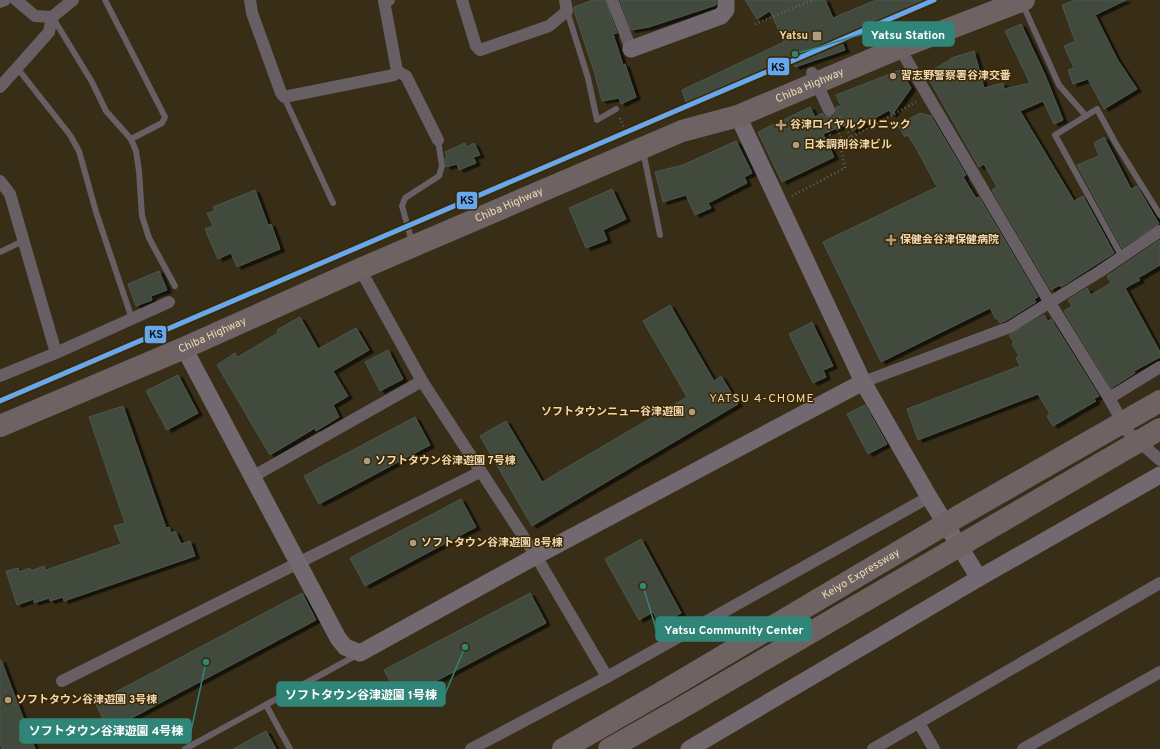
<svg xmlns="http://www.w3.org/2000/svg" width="1160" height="749" font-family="Overpass,'Noto Sans JP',sans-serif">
<defs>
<filter id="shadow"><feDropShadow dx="4.5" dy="2.5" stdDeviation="0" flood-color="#0009"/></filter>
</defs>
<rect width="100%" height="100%" fill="#382d17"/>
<g fill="#434a3e" stroke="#48594f" filter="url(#shadow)">
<polygon points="593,0 605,0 617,33 613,34 623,65 625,64 636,97 621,104 619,98 602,101 594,71 574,11 574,7"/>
<polygon points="620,0 716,0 716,5 649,27 631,30"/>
<polygon points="745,0 825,0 833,18 876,0 924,0 840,37 845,50 795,67 791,58 686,102 682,90 784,42 770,11 757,19"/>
<polygon points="1075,0 1126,0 1095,15 1117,59 1137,89 1104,109 1088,79 1073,84 1068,70 1074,68 1064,46 1075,41 1062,5"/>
<polygon points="1021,24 1045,75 1063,120 1054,124 1043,101 1020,111 1074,201 1083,196 1114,253 1061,287 1060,285 1051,290 992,190 997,187 984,164 979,167 926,74 951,59 951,58 974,51 984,88 1003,83 1004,89 1030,83 1005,31"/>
<polygon points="900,70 911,88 892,115 889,110 852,131 849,123 823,134 834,157 782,182 758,132 810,107 815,117 822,113 825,116 832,117 835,114 836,107 841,106 836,95"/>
<polygon points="920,113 931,116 966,175 963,177 976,198 979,197 1038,297 1034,299 1036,302 1007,320 1000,323 997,318 996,319 990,308 881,362 823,242 937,187 915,146 907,135 905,137 898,125"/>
<polygon points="1104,137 1131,189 1137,186 1159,224 1122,248 1077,165 1099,156 1094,143"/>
<polygon points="736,141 752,173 744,177 747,183 708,203 711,208 695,215 686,195 663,202 655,172 683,165"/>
<polygon points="465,143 467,147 474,143 480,155 473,157 476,163 459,170 457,164 446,167 445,158 447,157 445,152"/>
<polygon points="612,189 626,219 603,230 607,240 586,248 569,208"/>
<polygon points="255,190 268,225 271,224 280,249 237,267 231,253 218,259 205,229 213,226 207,213 215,211 213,207"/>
<polygon points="1160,240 1160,265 1138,278 1140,280 1125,288 1160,352 1160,357 1134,371 1135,373 1111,388 1064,311 1072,306 1068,300 1087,288 1091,295 1111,283 1107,276"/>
<polygon points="159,271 167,290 151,296 152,300 136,306 128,284"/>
<polygon points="670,305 714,381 721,376 738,404 532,526 480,436 506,421 542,482 687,397 643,321"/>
<polygon points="1044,315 1048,321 1051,319 1099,396 1094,399 1096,401 1053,426 1047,416 1050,414 1038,394 918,440 907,409 1020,366 1016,358 1019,356 1012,344 1014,343 1009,335"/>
<polygon points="300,317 318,349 356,328 369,350 333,371 348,396 333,405 339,417 316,431 315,428 270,455 217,365 235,353 238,357 278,333 277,330"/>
<polygon points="812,322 833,366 823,370 826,377 813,383 789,334"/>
<polygon points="388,350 403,379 380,391 365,362"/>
<polygon points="178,375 198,413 167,430 146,391"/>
<polygon points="865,405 887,444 868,454 847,414"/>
<polygon points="123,406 166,528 169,527 171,533 175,531 181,544 190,541 195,556 64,601 63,597 50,601 49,598 34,603 34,599 17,605 6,571 18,568 19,572 30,568 31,571 44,566 46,570 121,544 114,526 125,523 89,417"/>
<polygon points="415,417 430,445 319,504 304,476"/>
<polygon points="461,499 476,527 365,586 350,558"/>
<polygon points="641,539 681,613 660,624 653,612 639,620 605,559"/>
<polygon points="302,593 316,620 109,730 95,703"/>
<polygon points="530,593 546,623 400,700 384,670"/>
<polygon points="0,660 1,660 35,749 2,749 0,743"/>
<polygon points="266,731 276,749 233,749"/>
</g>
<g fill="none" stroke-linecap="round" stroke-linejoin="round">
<g stroke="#6b635d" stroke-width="2.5" stroke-dasharray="1 3" stroke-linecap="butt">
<polyline points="755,24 813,0"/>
<polyline points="620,118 627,136"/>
<polyline points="834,122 843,142"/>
<polyline points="844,125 851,138"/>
<polyline points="828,131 835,146 916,102"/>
<polyline points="792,196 845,168 840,144"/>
</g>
<g stroke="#675f64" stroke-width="6">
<polyline points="105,0 165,117 162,123 131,139"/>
<polyline points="1023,5 1059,85 1086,116 1097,109 1116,144 1160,215"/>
<polyline points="567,11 588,78 597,120 616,109"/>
<polyline points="53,18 92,82 106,111 131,139 136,151 139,171 142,216 149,238 175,286"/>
<polyline points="18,69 70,135 79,151 96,212 132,319"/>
<polyline points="284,97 333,203"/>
<polyline points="1086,116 1055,135 1122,257"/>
<polyline points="643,151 660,235"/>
<polyline points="412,242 402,206 405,198 439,176 442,166 438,140"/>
<polyline points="0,252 23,241"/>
<polyline points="266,705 290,749"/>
<polyline points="185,749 357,655"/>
</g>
<g stroke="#675f64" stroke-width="12">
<polyline points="16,0 35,16 52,17"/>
<polyline points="250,0 252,13 281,93 284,97 394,75 397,71"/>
<polyline points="389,0 384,1 397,71 406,76 438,140"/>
<polyline points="462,0 476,46 480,50 549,26 567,11 565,0"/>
<polyline points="612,0 631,49"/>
<polyline points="0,2 5,0"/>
<polyline points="906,59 1050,303 1109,398 1128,432 1160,460"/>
<polyline points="0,87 49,32 52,17 73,0"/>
<polyline points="0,181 10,194 56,353"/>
<polyline points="360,269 422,381 536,556 607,677"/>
<polyline points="0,376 56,353 169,302"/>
<polyline points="863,382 1010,327 1099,272 1160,231"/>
<polyline points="1109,398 1160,367"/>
<polyline points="252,477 422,381"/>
<polyline points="62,681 480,472"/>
<polyline points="919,723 934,749"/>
<polyline points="471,749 607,677 929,497"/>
<polyline points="873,749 1160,583"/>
<polyline points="1023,749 1160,672"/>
</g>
<g stroke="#72686f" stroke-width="17">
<polyline points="631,49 721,16 726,10 726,0"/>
<polyline points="738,116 863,382 929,497 979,578"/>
<polyline points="184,348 338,638 345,647 360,653 536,556 863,382"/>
<polyline points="689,749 979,578 1160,475"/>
</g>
<g stroke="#6e6262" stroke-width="22">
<path id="s1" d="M0 426 184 348 360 269 682 131 738 116 899 48 1024 0"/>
<polyline points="563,749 664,691"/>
<polyline points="609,749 676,711"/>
</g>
<g stroke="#6b635d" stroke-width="2.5" stroke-dasharray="1 3" stroke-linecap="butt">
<polyline points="840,116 844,125"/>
<polyline points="824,122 828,131"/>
</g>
<polyline stroke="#675f64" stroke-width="12" points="812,73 829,110"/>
<g stroke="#6e6262" stroke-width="22">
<path id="s2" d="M664 691 959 516 1160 401"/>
<polyline points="676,711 1160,429"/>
</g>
<g stroke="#3b2700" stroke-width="8">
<polyline id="rail-1" points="0,401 934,0"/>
</g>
<use href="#rail-1" stroke="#67a7ec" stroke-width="5"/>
</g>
<g fill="#ae9d7f" stroke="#3b2700" stroke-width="1.5">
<rect x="812" y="31" width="10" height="10" rx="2"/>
<circle cx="893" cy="76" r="4"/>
<path d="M779 119h4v4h4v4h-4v4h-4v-4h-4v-4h4z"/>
<circle cx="796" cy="145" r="4"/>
<path d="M889 234h4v4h4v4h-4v4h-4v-4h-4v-4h4z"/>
<circle cx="692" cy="412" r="4"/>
<circle cx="367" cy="461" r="4"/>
<circle cx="413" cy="543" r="4"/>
<circle cx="8" cy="700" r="4"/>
</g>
<g text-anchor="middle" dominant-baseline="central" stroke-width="3" stroke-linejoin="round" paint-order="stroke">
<g font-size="11" font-weight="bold" fill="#eed9b7" stroke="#3b2700" text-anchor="start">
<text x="808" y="36" text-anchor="end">Yatsu</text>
<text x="901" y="76">習志野警察署谷津交番</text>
<text x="790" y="125">谷津ロイヤルクリニック</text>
<text x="804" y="145">日本調剤谷津ビル</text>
<text x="900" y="240">保健会谷津保健病院</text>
<text x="684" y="412" text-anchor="end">ソフトタウンニュー谷津遊園</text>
<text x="375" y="461">ソフトタウン谷津遊園 7号棟</text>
<text x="421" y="543">ソフトタウン谷津遊園 8号棟</text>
<text x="16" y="700">ソフトタウン谷津遊園 3号棟</text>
</g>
<g font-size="11" fill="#eed9b7" stroke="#3b2700">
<text stroke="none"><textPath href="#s1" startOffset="879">Chiba Highway</textPath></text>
<text stroke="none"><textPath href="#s1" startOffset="555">Chiba Highway</textPath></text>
<text stroke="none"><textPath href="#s1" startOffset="231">Chiba Highway</textPath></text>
<text stroke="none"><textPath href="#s2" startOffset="229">Keiyo Expressway</textPath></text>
</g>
<g font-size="12" letter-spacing="1" fill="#eed9b7" stroke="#3b2700">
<text x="762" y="399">YATSU 4-CHOME</text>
</g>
</g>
<path fill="none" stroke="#308579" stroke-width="1.5" d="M795 54L863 34M643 586L656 629M465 647L445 694M206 662L191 731"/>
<g fill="#308579" stroke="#3b2700" stroke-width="1.5">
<circle cx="795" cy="54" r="4"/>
<circle cx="643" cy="586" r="4"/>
<circle cx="465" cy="647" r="4"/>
<circle cx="206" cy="662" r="4"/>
</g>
<g fill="#308579" stroke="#308579" stroke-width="1.5">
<rect x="863" y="22" width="91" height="24" rx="4"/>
<rect x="656" y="617" width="155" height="24" rx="4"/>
<rect x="277" y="682" width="168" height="24" rx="4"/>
<rect x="20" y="719" width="171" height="24" rx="4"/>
</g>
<g font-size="12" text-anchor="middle" font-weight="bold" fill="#fff">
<text x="908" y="39">Yatsu Station</text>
<text x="734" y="634">Yatsu Community Center</text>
<text x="361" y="699">ソフトタウン谷津遊園 1号棟</text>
<text x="106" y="735">ソフトタウン谷津遊園 4号棟</text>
</g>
<g stroke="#3b2700" stroke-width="1.5">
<rect x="767" y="57" width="23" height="19" rx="4" fill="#67a7ec"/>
<rect x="456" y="191" width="22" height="19" rx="4" fill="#67a7ec"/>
<rect x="144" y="325" width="23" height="19" rx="4" fill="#67a7ec"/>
</g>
<g font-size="11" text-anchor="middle" font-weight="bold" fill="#111">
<text x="778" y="71">KS</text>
<text x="467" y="204">KS</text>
<text x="156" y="338">KS</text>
</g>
</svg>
